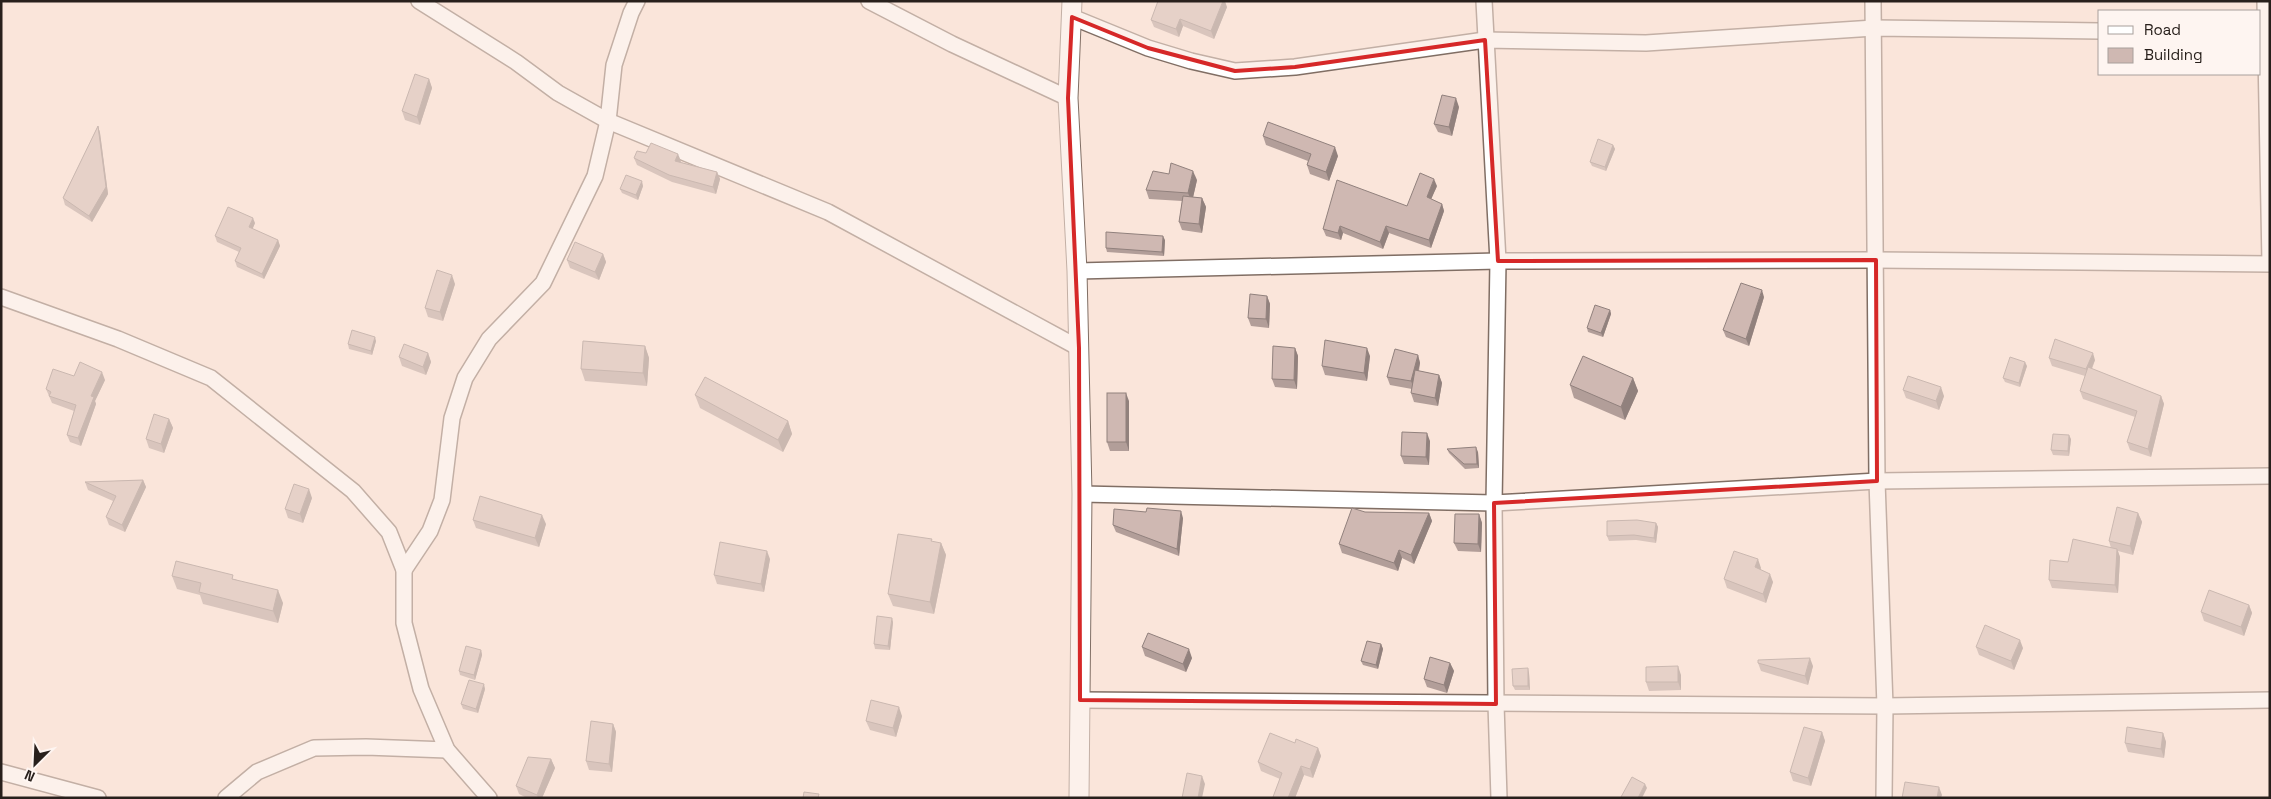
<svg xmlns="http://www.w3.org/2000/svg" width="2271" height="799" font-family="'Space Grotesk',sans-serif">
<rect width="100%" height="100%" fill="#fae5da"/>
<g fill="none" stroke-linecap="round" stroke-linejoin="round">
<g stroke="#806e64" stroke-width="18">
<g id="minor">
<polyline points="419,1 516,62 558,93 608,121 828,212 1079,348"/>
<polyline points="869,1 952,44 1068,98"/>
<polyline points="1484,1 1498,261 1494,503 1496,704 1499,798"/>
<polyline points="1873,1 1877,481 1885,706 1884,798"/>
<polyline points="2265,1 2270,263"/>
<polyline points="1072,17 1148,48 1191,61 1235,71 1295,67 1485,40 1646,43 1874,28 2100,31"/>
<polyline points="1077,271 1498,261 1876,260 2270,264"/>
<polyline points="1,297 118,339 211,378 353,491 389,532 404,570 404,623 421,689 447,750 489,798"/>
<polyline points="1082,494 1494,503 1877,481 2270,476"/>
<polyline points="404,570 430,531 442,500 452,418 465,378 489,339 543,283 595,176 608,121 614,65 631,13 637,1"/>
<polyline points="1080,700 1885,706 2270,700"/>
<polyline points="1,772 98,798"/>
<polyline points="226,798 257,772 314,748 366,747 447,750"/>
</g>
</g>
<g stroke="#806e64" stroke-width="21">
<polyline id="tertiary" points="1072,1 1068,98 1077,271 1082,494 1079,798"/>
</g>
<use href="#minor" stroke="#fff" stroke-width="15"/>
<use href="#tertiary" stroke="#fff" stroke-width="19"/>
</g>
<g fill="#b29e99">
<polygon points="1227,7 1214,39 1183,26 1179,37 1154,27 1151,20"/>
<polygon points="429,79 432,88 420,125 405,120 402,111"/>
<polygon points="1459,107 1452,136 1438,132 1434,124"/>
<polygon points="98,126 100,133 108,194 92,222 65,205 63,198"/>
<polygon points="1263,136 1338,156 1329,181 1310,174 1307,165 1308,161 1266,145"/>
<polygon points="1613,145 1615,149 1606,171 1592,166 1590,162"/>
<polygon points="634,158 681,161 680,162 717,172 720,179 716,194 672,182 637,165"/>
<polygon points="1197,180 1193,197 1202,198 1206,207 1202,233 1182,230 1179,222 1182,201 1149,199 1146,190"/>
<polygon points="643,186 638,200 622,193 620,189"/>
<polygon points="1437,186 1431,199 1442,204 1444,211 1431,248 1389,233 1383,249 1343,233 1341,240 1326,236 1323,229 1407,206"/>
<polygon points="255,223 252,229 278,240 280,246 264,279 237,267 235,261 239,252 217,242 215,236"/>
<polygon points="1165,240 1164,256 1107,252 1106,248"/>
<polygon points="603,254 606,262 599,280 570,268 567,260"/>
<polygon points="455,284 443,321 428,317 425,308"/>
<polygon points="1267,296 1270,304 1269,328 1251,326 1248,318"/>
<polygon points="1764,297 1749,346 1726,337 1723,330"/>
<polygon points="1610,310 1611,314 1603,337 1588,332 1587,328"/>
<polygon points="376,341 372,355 349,349 348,344"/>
<polygon points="645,346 649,358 647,386 585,381 581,369"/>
<polygon points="1295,348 1298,356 1297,389 1275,387 1272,379"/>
<polygon points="428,353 431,362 426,375 402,366 399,357"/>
<polygon points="1418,355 1420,363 1419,371 1439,375 1442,383 1438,406 1414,402 1411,393 1412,389 1390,385 1387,377"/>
<polygon points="1370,356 1367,381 1325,375 1322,366"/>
<polygon points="2049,358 2095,360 2092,369 2161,396 2164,404 2151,457 2130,450 2127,442 2135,417 2083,399 2080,391 2085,376 2052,366"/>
<polygon points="2027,366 2020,387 2005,382 2003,378"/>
<polygon points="74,376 105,380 95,401 96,404 81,446 70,442 67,435 74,411 52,403 46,389"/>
<polygon points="1633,378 1638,391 1625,420 1574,398 1570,385"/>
<polygon points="1903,390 1944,396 1939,410 1906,398"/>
<polygon points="695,395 788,421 792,434 783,452 700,408"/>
<polygon points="1129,401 1129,451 1110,451 1107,442"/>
<polygon points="169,419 173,428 164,453 149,448 146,439"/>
<polygon points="2071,439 2069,456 2053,455 2051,450"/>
<polygon points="1430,441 1429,465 1404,464 1401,456"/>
<polygon points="1447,449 1478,452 1479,468 1465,469 1449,453"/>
<polygon points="143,480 146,487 125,532 109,525 106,517 113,501 88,490 85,482"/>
<polygon points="312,498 303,523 288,518 285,509"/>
<polygon points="1365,512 1429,513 1432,521 1414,564 1402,558 1398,571 1342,553 1339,544"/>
<polygon points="2138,513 2142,522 2133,555 2118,551 2120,557 2118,593 2052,588 2049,580 2068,562 2111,548 2109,541"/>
<polygon points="1479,514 1482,523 1481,552 1458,551 1454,543"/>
<polygon points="1183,518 1179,556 1116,532 1113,525"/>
<polygon points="473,520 546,524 539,547 476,528"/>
<polygon points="1656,523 1658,527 1656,543 1636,540 1609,541 1607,536"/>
<polygon points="941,543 946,555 934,614 893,606 888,594"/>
<polygon points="770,559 764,592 717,584 714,575"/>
<polygon points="1761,568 1760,569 1773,582 1766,603 1727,588 1724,579"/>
<polygon points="172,576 235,579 283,603 278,623 203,604 200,595 177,589"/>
<polygon points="2249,605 2252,613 2244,636 2204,621 2201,612"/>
<polygon points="893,622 890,650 875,649 874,644"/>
<polygon points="1381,644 1383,649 1378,669 1363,665 1361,661"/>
<polygon points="1142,647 1192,658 1186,672 1145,656"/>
<polygon points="1976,647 2023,648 2014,670 1979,655"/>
<polygon points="481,650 482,655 475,680 460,675 459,671"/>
<polygon points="1450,663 1454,671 1447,693 1427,687 1424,679"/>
<polygon points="1758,663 1813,666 1808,685 1761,671"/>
<polygon points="1529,673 1530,690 1515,690 1513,686"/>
<polygon points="1681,675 1681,690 1649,691 1646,682"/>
<polygon points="485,689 478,713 463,709 461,704"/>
<polygon points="902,716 896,737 870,730 866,721"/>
<polygon points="613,724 616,732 612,772 589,770 586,761"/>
<polygon points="1822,732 1825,741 1811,786 1793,781 1790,772"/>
<polygon points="2163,733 2166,742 2164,758 2128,752 2125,743"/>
<polygon points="1295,743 1318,748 1321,756 1313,778 1304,775 1295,798 1273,798 1273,797 1280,779 1261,771 1258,762"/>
<polygon points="551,759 555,768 542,798 527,798 519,794 516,786"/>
</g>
<g fill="#91817d">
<polygon points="1223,1 1225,1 1227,7 1214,39 1211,31"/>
<polygon points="1180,19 1183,26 1179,37 1176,29"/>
<polygon points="429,79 432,88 420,125 417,117"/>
<polygon points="1456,98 1459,107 1452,136 1449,127"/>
<polygon points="98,126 100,133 108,194 92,222 89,216"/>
<polygon points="1613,145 1615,149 1606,171 1605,167"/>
<polygon points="1335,147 1338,156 1329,181 1326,172"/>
<polygon points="678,154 681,161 677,168 675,161"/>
<polygon points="1193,171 1197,180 1192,202 1188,193"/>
<polygon points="717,172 720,179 716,194 713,187"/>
<polygon points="1434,179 1437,186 1429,204 1427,197"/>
<polygon points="642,181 643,186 638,200 636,195"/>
<polygon points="1202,198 1206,207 1202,233 1199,224"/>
<polygon points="1442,204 1444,211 1431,248 1429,240"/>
<polygon points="253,218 255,223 251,233 249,227"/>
<polygon points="1340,226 1343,233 1341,240 1338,233"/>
<polygon points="1386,226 1389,233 1383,249 1380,242"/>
<polygon points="1163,236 1165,240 1164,256 1162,252"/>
<polygon points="278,240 280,246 264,279 262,274"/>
<polygon points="603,254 606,262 599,280 595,272"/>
<polygon points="452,275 455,284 443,321 440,312"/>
<polygon points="1762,290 1764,297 1749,346 1746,339"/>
<polygon points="1267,296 1270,304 1269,328 1266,319"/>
<polygon points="1610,310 1611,314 1603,337 1601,333"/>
<polygon points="375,337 376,341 372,355 371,351"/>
<polygon points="645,346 649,358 647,386 643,373"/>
<polygon points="1295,348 1298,356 1297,389 1294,380"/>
<polygon points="1367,348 1370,356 1367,381 1364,373"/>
<polygon points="428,353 431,362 426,375 423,367"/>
<polygon points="2093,353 2095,360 2088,377 2086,369"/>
<polygon points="1418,355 1420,363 1414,389 1411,381"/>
<polygon points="2025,362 2027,366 2020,387 2019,383"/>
<polygon points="102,372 105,380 95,401 96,404 81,446 78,438 91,396"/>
<polygon points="1439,375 1442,383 1438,406 1435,398"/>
<polygon points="1633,378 1638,391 1625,420 1621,407"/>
<polygon points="1941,387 1944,396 1939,410 1936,401"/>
<polygon points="1126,393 1129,401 1129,451 1126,442"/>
<polygon points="2161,396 2164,404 2151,457 2148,449"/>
<polygon points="169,419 173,428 164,453 161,444"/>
<polygon points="788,421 792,434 783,452 778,440"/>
<polygon points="1427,433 1430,441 1429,465 1426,457"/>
<polygon points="2069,435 2071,439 2069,456 2068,451"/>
<polygon points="1476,447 1478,452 1479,468 1477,464"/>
<polygon points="143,480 146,487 125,532 122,525"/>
<polygon points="309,489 312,498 303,523 300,514"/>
<polygon points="1181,511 1183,518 1179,556 1177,549"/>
<polygon points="1429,513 1432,521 1414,564 1411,555"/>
<polygon points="2138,513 2142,522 2133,555 2130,546"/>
<polygon points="1479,514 1482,523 1481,552 1478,544"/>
<polygon points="542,515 546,524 539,547 535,538"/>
<polygon points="1656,523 1658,527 1656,543 1654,538"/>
<polygon points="941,543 946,555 934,614 930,602"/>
<polygon points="2117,549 2120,557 2118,593 2115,585"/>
<polygon points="1399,550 1402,558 1398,571 1394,563"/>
<polygon points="767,551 770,559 764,592 761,584"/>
<polygon points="1758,559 1761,568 1758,575 1755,567"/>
<polygon points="1770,574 1773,582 1766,603 1763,594"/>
<polygon points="278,590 283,603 278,623 273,611"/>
<polygon points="2249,605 2252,613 2244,636 2241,627"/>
<polygon points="892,618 893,622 890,650 888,646"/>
<polygon points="2020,640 2023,648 2014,670 2011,661"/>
<polygon points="1381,644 1383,649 1378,669 1376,665"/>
<polygon points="1189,649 1192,658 1186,672 1183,664"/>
<polygon points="481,650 482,655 475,680 474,675"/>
<polygon points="1810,658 1813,666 1808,685 1805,676"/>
<polygon points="1450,663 1454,671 1447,693 1444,685"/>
<polygon points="1678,666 1681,675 1681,690 1678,682"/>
<polygon points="1528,668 1529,673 1530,690 1528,686"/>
<polygon points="484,684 485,689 478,713 476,709"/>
<polygon points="899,707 902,716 896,737 893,728"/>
<polygon points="613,724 616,732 612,772 609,764"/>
<polygon points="1822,732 1825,741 1811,786 1808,778"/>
<polygon points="2163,733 2166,742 2164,758 2161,749"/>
<polygon points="1318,748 1321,756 1313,778 1310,769"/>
<polygon points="551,759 555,768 542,798 538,798 537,795"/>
<polygon points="1301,766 1304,775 1295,798 1288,798"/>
<polygon points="1202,776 1205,784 1202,798 1198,798"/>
<polygon points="1645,784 1647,788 1642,798 1638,798"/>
<polygon points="1939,787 1942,795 1941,798 1937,798"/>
</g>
<g fill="#cfb8b2" stroke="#91817d">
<polygon points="1158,1 1223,1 1211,31 1180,19 1176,29 1151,20"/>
<polygon points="415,74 429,79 417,117 402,111"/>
<polygon points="1442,95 1456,98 1449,127 1434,124"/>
<polygon points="1268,122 1335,147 1326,172 1307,165 1311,154 1263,136"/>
<polygon points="98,126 106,187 89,216 63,198"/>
<polygon points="1598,139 1613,145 1605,167 1590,162"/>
<polygon points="651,143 678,154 675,161 717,172 713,187 669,175 634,158 637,151 646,153"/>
<polygon points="1171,163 1193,171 1188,193 1146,190 1153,171 1169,174"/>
<polygon points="1420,173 1434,179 1427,197 1442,204 1429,240 1386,226 1380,242 1340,226 1338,233 1323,229 1337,180 1407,206"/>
<polygon points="626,175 642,181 636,195 620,189"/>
<polygon points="1183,196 1202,198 1199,224 1179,222"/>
<polygon points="228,207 253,218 249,227 278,240 262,274 235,261 241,248 215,236"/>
<polygon points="1106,232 1163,236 1162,252 1106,248"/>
<polygon points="575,242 603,254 595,272 567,260"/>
<polygon points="437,270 452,275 440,312 425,308"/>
<polygon points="1741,283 1762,290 1746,339 1723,330"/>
<polygon points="1250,294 1267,296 1266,319 1248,318"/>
<polygon points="1595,305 1610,310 1601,333 1587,328"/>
<polygon points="352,330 375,337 371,351 348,344"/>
<polygon points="2055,339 2093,353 2086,369 2049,358"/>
<polygon points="1325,340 1367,348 1364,373 1322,366"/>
<polygon points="583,341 645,346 643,373 581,369"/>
<polygon points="404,344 428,353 423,367 399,357"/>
<polygon points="1273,346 1295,348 1294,380 1272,379"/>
<polygon points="1395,349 1418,355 1411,381 1387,377"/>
<polygon points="1583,356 1633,378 1621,407 1570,385"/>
<polygon points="2010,357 2025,362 2019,383 2003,378"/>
<polygon points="80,362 102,372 91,396 94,397 78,438 67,435 76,405 49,396 51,392 46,389 53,369 74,376"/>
<polygon points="2088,367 2161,396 2148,449 2127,442 2137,411 2080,391"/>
<polygon points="1415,370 1439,375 1435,398 1411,393"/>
<polygon points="1908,376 1941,387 1936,401 1903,390"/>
<polygon points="705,377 788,421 778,440 695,395"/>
<rect x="1107" y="393" width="19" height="49"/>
<polygon points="154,414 169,419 161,444 146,439"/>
<polygon points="1402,432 1427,433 1426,457 1401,456"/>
<polygon points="2053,434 2069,435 2068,451 2051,450"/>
<polygon points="1476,447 1477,464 1464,464 1447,449"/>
<polygon points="143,480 122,525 106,517 116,496 85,482"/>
<polygon points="294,484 309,489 300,514 285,509"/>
<polygon points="480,496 542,515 535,538 473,520"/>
<polygon points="2117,507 2138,513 2130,546 2109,541"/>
<polygon points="1147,508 1181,511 1177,549 1113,525 1114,509 1146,512"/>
<polygon points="1352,508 1365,512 1429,513 1411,555 1399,550 1394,563 1339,544"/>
<polygon points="1455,514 1479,514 1478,544 1454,543"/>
<polygon points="1637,520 1656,523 1654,538 1634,535 1607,536 1607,521"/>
<polygon points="898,534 932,539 931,541 941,543 930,602 888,594"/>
<polygon points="2073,539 2117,549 2115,585 2049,580 2050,560 2068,562"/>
<polygon points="720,542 767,551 761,584 714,575"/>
<polygon points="1734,551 1758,559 1755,567 1770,574 1763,594 1724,579"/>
<polygon points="176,561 233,575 232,579 278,590 273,611 199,592 201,583 172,576"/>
<polygon points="2209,590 2249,605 2241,627 2201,612"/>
<polygon points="877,616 892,618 888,646 874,644"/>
<polygon points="1985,625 2020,640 2011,661 1976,647"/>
<polygon points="1148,633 1189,649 1183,664 1142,647"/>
<polygon points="1367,641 1381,644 1376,665 1361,661"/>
<polygon points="466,646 481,650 474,675 459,671"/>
<polygon points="1430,657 1450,663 1444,685 1424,679"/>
<polygon points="1810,658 1805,676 1758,663 1758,660"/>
<polygon points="1678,666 1678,682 1646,682 1646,667"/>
<polygon points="1528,668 1528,686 1513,686 1512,669"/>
<polygon points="469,680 484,684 476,709 461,704"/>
<polygon points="871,700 899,707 893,728 866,721"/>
<polygon points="591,721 613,724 609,764 586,761"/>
<polygon points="1804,727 1822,732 1808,778 1790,772"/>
<polygon points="2127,727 2163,733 2161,749 2125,743"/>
<polygon points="1270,733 1295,743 1296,739 1318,748 1310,769 1301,766 1288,798 1275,798 1273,797 1282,773 1258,762"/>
<polygon points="528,757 551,759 537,795 516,786"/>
<polygon points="1187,773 1202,776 1198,798 1182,798"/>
<polygon points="1632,777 1645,784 1638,798 1622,798 1621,797"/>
<polygon points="1905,782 1939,787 1937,798 1902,798"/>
<polygon points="804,792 819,794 818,798 803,798"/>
</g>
<path d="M0 0H2271V799H0ZM1072 17 1148 48 1235 71 1295 67 1485 40 1498 261 1876 260 1877 481 1494 503 1496 704 1080 700 1079 348 1068 98Z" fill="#fae5da" fill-opacity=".55" fill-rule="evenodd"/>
<path fill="none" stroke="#d62828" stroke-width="4" stroke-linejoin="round" d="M1072 17 1148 48 1235 71 1295 67 1485 40 1498 261 1876 260 1877 481 1494 503 1496 704 1080 700 1079 348 1068 98Z"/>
<rect width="2271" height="799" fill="none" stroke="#28201c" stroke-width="5"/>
<rect x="2098" y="10" width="162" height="65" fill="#fef5f1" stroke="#a8a09c"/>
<rect x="2108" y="26" width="25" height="8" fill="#ffffff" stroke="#a8a09c"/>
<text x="2144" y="35" font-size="15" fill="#28201c">Road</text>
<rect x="2108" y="48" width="25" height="15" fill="#cfb8b2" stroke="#a8a09c"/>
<text x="2144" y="60" font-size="15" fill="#28201c">Building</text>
<g transform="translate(35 764) rotate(204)" stroke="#fef5f1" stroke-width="4" paint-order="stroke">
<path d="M0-4L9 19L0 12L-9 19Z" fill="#28201c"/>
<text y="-8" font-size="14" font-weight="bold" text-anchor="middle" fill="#28201c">N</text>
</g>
</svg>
